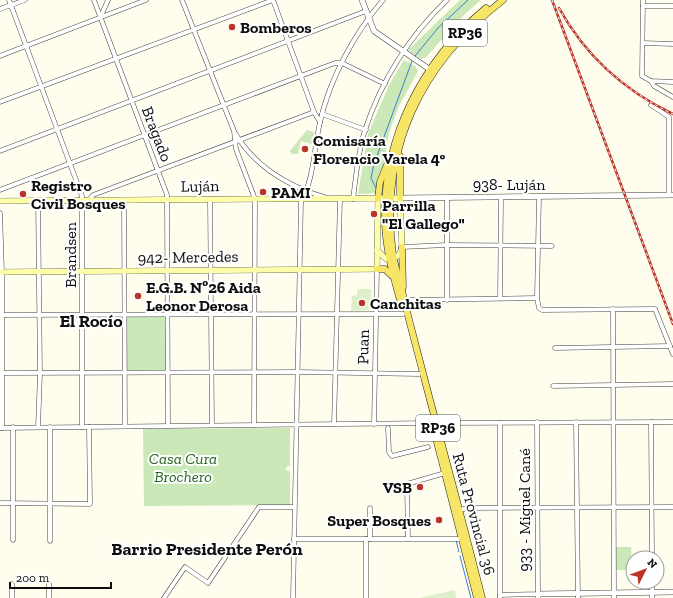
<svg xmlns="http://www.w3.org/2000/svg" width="673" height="598" font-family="'Zilla Slab',serif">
<rect width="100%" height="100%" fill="#fffdee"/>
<g fill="#cbe8b8">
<polygon points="460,0 481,0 465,14 425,58 421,59 408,50"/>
<polygon points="404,60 415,66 418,71 399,106 389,133 379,193 358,194 368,134 389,85"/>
<polygon points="307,130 314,132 312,144 301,141 298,154 292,154 290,151"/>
<polygon points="167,314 169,372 125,373 124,315"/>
<polygon points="290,428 290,466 286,467 286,470 290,471 290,505 144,506 143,429"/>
<polygon points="616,547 631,547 632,570 616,570"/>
</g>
<g fill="#def0ca">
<polygon points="357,289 371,289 372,310 351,311 352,296 357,295"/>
<polygon points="455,590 456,598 419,598 423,597"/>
</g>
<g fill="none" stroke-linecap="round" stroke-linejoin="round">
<g stroke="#3c80cb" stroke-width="1">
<polyline points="415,56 438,28 468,0"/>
<polyline points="376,188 371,178 374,164 412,61"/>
<polyline points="456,540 459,552"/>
<polyline points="460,556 471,598"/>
</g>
<g stroke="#404040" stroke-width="5">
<g id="minor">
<polyline points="9,0 82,196 82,427"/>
<polyline points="94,0 167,195 168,426"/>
<polyline points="182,0 234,131 236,149 255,199 254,425"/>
<polyline points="273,0 314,112 320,122"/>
<polyline points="643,0 642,76 651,81 673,82"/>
<polyline points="643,6 673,6"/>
<polyline points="0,9 25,0"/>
<polyline points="101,16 108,0"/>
<polyline points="643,43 673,44"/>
<polyline points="0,56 146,0"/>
<polyline points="651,81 654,86 673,97"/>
<polyline points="0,102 273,0"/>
<polyline points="651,105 669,117 669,195"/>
<polyline points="322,114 366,130"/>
<path d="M235 133C255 167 288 186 324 197"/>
<polyline points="0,151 366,11"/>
<polyline points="0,190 335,63 342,63 385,84"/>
<polyline points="539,197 537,298 539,308 542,310 655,309 673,354"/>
<polyline points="210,199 212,425"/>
<path d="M353 199C356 176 358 152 365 130 381 81 410 35 447 0"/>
<polyline points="38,200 40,374 38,427"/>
<polyline points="89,200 93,195 314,112"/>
<polyline points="124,201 125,426"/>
<polyline points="0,213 2,272 2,428"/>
<polyline points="402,247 447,245 552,246"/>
<polyline points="500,298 501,198"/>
<polyline points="404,300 537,298"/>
<polyline points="447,300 447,198"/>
<polyline points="613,309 614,598"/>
<polyline points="0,315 403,314"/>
<polyline points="555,348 670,346"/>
<polyline points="0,373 298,372 419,374"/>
<polyline points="553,386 673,384"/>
<polyline points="576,422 578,598"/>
<polyline points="651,422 652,558"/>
<polyline points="436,423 673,422"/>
<polyline points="500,423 500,598"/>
<polyline points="334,424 340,199"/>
<polyline points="374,424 377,269"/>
<polyline points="50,427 50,541"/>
<polyline points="0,428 432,423"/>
<polyline points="388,428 389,452 392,456 428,447"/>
<polyline points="0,503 90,504 89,427"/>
<polyline points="460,510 467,508 673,507"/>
<polyline points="294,539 462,539"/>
<polyline points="366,539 366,598"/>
<polyline points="370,539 370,508"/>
<polyline points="408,539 407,484 445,473"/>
<polyline points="13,540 13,427"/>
<polyline points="652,582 652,598"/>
<polyline points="12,584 12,598"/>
<polyline points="500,595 538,594 537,422"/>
<polyline points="49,598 49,584"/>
<polyline points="164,598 185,567 208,583 259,507 294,507"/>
<path d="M293 598 301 202C314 179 314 148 320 122 330 78 354 34 383 0"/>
</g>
</g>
<g stroke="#404040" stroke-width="6">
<g id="tertiary">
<polyline points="362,0 374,31 429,69"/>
<polyline points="400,198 673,195"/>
<polyline points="538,598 538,594 673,592"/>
</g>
</g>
<g stroke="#2f2f2f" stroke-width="6">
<g id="secondary">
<path d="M0 201 400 198 402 247C400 256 396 259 386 259L377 250"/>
<polyline points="0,272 377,269 378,199"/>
</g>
</g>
<g stroke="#1e1e1e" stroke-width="7">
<g id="primary">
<polyline points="400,156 400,198"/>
<polyline points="378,199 380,182 387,165"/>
<polyline points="402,247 403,287"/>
<polyline points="377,269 385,269 392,276"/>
<path d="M400 300C393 275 386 250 385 223 382 139 422 61 486 8"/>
<polyline points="431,419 477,598"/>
<path d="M482 598C464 526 444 453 425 381 417 349 408 318 401 286 398 276 395 266 393 255 379 150 420 64 503 0"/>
</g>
</g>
<use href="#minor" stroke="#fff" stroke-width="4"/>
<use href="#tertiary" stroke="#fff" stroke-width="5"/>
<use href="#secondary" stroke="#fdfeaa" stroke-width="5.5"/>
<use href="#primary" stroke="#f6e566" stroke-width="6"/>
<g stroke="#bb3327" stroke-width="2.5">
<g id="rail">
<polyline points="552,0 673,324"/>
<path d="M559 8C585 55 625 91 673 114"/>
</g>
</g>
<use href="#rail" stroke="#fff" stroke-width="1" stroke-dasharray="3" stroke-linecap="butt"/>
</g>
<g fill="#bb3327" stroke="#fff" stroke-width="1.5">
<circle cx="232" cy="27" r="4"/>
<circle cx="305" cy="149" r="4"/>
<circle cx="263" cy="192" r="4"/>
<circle cx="23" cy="194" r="4"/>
<circle cx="374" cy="214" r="4"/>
<circle cx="138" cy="296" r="4"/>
<circle cx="362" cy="303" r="4"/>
<circle cx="420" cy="487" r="4"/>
<circle cx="439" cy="520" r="4"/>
</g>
<g text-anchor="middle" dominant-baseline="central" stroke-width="4" stroke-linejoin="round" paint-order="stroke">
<g fill="#fff" stroke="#565656" stroke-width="1">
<rect x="443" y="20" width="44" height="26" rx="3"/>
<rect x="416" y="415" width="44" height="26" rx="3"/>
</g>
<g font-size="15" font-weight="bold" fill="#0d0d0d">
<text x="465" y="33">RP36</text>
<text x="438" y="428">RP36</text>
</g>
<g font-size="16" font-weight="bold" fill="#0d0d0d" stroke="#fff" text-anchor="start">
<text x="240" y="27">Bomberos</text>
<text x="313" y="140">Comisaría<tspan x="313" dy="18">Florencio Varela 4°</tspan></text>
<text x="31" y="185">Registro<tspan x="31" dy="18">Civil Bosques</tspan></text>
<text x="271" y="192">PAMI</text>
<text x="382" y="205">Parrilla<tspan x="382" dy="18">"El Gallego"</tspan></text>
<text x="146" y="287">E.G.B. Nº26 Aida<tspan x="146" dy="18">Leonor Derosa</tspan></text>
<text x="370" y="303">Canchitas</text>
<text x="412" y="487" text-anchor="end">VSB</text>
<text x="431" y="520" text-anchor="end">Super Bosques</text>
</g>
<g font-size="16" fill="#0d0d0d" stroke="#fff">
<text transform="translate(157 134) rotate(69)">Bragado</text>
<text x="509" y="184">938- Luján</text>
<text transform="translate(200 186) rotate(-1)">Luján</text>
<text transform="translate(70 255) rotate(-90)">Brandsen</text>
<text transform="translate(188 257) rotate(-1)">942- Mercedes</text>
<text transform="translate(363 347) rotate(-89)">Puan</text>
<text transform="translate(524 510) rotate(-90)">933 - Miguel Cané</text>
<text transform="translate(474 514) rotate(75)">Ruta Provincial 36</text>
</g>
<g font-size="16" font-style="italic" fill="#24641f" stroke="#fff">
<text x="183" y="458">Casa Cura<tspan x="183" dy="18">Brochero</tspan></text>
</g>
<g font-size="18" font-weight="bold" fill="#0d0d0d" stroke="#fff">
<text x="91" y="321">El Rocío</text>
<text x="207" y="549">Barrio Presidente Perón</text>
</g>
</g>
<g transform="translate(645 570) rotate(48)"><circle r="19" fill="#ffffff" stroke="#9e9e9e"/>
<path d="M0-3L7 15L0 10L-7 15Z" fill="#bb3327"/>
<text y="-6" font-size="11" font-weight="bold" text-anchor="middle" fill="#0d0d0d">N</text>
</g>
<path d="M10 582v6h101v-6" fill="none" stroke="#0d0d0d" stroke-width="2"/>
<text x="16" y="582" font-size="12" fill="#0d0d0d" stroke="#ffffff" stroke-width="3" paint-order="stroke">200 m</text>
</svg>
